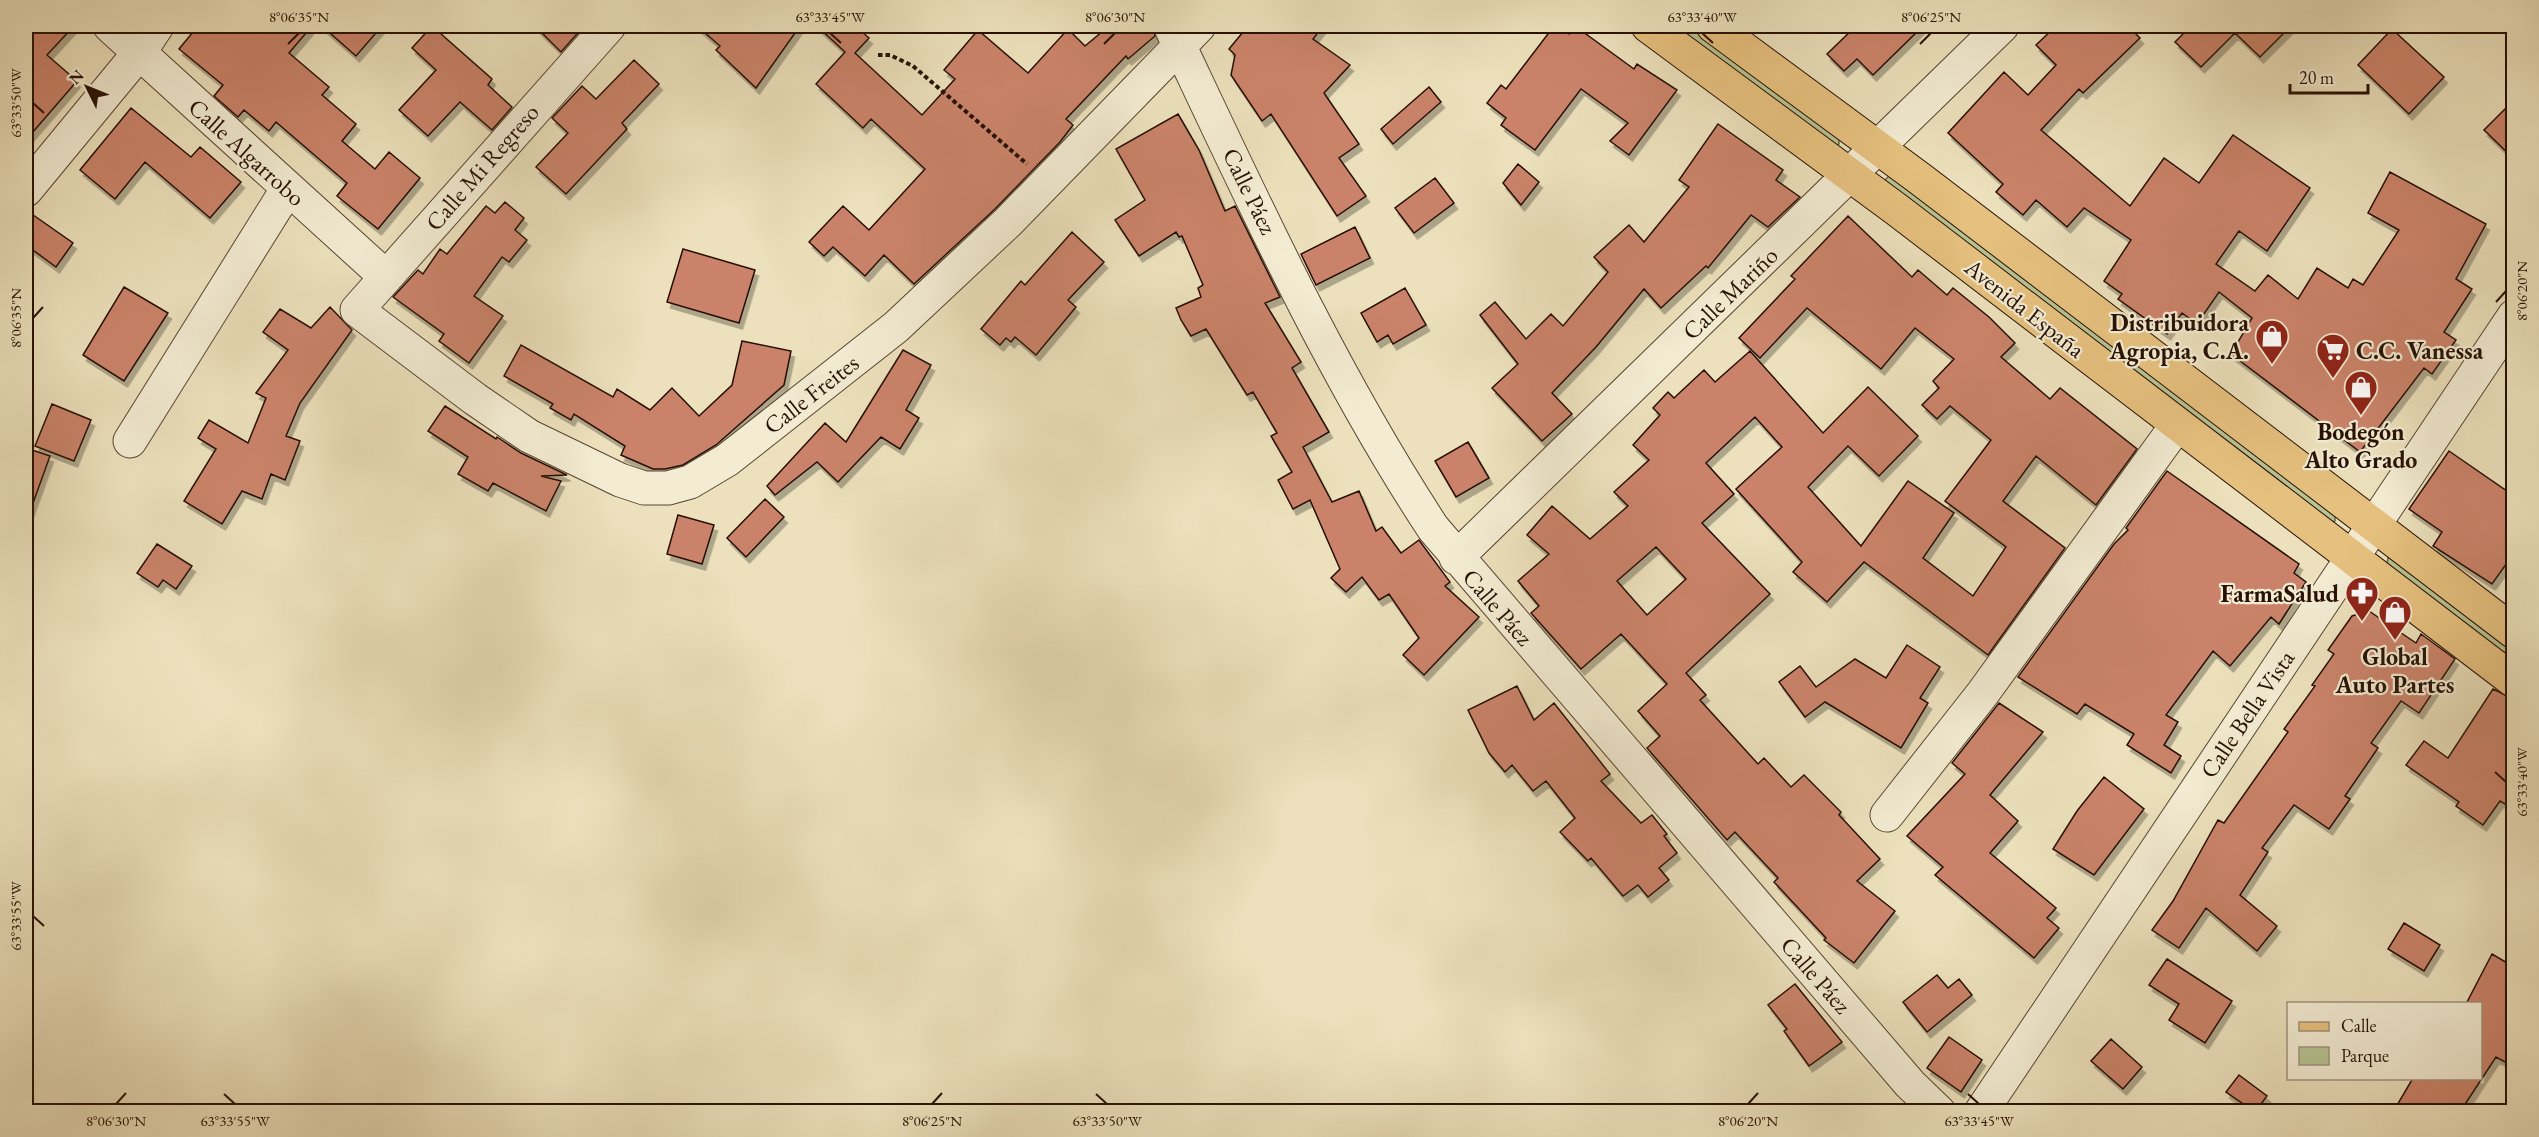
<svg xmlns="http://www.w3.org/2000/svg" width="2539" height="1137" viewBox="0 0 2539 1137" font-family="'EB Garamond',serif">
<style>
.green{fill:#b7c392;stroke:#6f6a4b;stroke-width:1.5}
.building{fill:#ca836b;stroke:#271104;stroke-width:1.5;fill-rule:evenodd;filter:url(#shadow)}
.lines{fill:none;stroke-linecap:round;stroke-linejoin:round}
.minor-casing{stroke:#584532;stroke-width:35}
.major-casing{stroke:#271104;stroke-width:35}
.path{stroke:#271104;stroke-width:4;stroke-dasharray:4.5 3;stroke-linecap:butt}
.minor{stroke:#f3ecd3;stroke-width:33}
.major{stroke:#e6c07e;stroke-width:33}
.ticks{fill:none;stroke:#271104;stroke-width:2}
.labels{text-anchor:middle;dominant-baseline:central;stroke-width:4.5;stroke-linejoin:round;paint-order:stroke}
.street-label{font-size:24px;fill:#271104;stroke:#f3ecd3}
.poi-label{font-size:24px;font-weight:bold;fill:#271104;stroke:#f3ecd3;text-anchor:end}
.neatline{fill:none;stroke:#271104;stroke-width:2}
.ticks-label{font-size:15px;text-anchor:middle;fill:#271104}
</style>
<defs>
<filter id="shadow"><feDropShadow dx="3.5" dy="6" stdDeviation="0" flood-color="#0004"/></filter>
</defs>
<rect width="100%" height="100%" fill="#ece1bc"/>
<filter id="stains"><feTurbulence type="fractalNoise" baseFrequency=".00333" numOctaves="4"/><feColorMatrix values="0 0 0 0 .2 0 0 0 0 .09 0 0 0 0 .02 0 0 0 .5 -.17"/></filter>
<radialGradient id="worn" r=".72"><stop offset=".6" stop-color="#630" stop-opacity="0"/><stop offset="1" stop-color="#630" stop-opacity=".3"/></radialGradient>
<path class="green" d="M 1671,26 L 1691,26 L 1839,135 L 1839,144 L 1835,146 Z
M 1889,176 L 2335,515 L 2335,521 L 2333,522 L 1887,183 L 1885,180 Z
M 2388,558 L 2392,558 L 2513,651 L 2513,661 L 2387,564 Z"/>
<path class="building" d="M 26,26 L 74,26 L 47,55 L 77,81 L 26,140 Z
M 198,26 L 312,26 L 289,53 L 329,87 L 322,95 L 356,124 L 342,141 L 375,169 L 389,152 L 420,178 L 378,229 L 337,196 L 347,183 L 276,122 L 269,131 L 244,110 L 238,117 L 214,96 L 223,85 L 179,49 Z
M 322,26 L 382,26 L 356,56 Z
M 432,26 L 492,79 L 488,85 L 512,107 L 492,130 L 460,102 L 428,136 L 399,110 L 436,70 L 412,48 Z
M 535,26 L 584,26 L 561,52 Z
M 697,26 L 800,26 L 756,88 L 716,50 L 720,46 Z
M 817,26 L 855,26 L 869,38 L 855,53 L 922,115 L 955,79 L 944,70 L 978,30 L 1028,73 L 1068,29 L 1085,46 L 1109,26 L 1154,26 L 1155,36 L 1128,59 L 1126,56 L 1066,119 L 1073,125 L 1060,142 L 995,209 L 914,284 L 884,255 L 865,276 L 833,247 L 824,256 L 809,242 L 843,206 L 869,230 L 925,169 L 871,119 L 863,128 L 816,84 L 845,52 Z
M 1248,26 L 1323,26 L 1313,39 L 1350,65 L 1324,93 L 1359,144 L 1339,158 L 1366,196 L 1337,216 L 1271,114 L 1262,121 L 1231,75 L 1235,55 L 1229,49 Z
M 1554,26 L 1559,26 L 1569,34 L 1575,26 L 1634,69 L 1637,64 L 1677,90 L 1629,155 L 1610,141 L 1628,123 L 1581,89 L 1535,150 L 1501,125 L 1506,118 L 1487,103 L 1501,85 L 1506,89 Z
M 1856,26 L 1923,26 L 1873,75 L 1857,59 L 1844,71 L 1827,54 Z
M 2056,26 L 2128,26 L 2140,38 L 2083,93 L 2079,89 L 2041,130 L 2130,206 L 2164,158 L 2199,183 L 2233,135 L 2310,188 L 2267,251 L 2239,231 L 2216,264 L 2255,291 L 2268,275 L 2298,299 L 2317,268 L 2348,288 L 2353,279 L 2363,285 L 2399,230 L 2368,213 L 2390,172 L 2486,224 L 2456,279 L 2472,289 L 2444,332 L 2456,340 L 2432,374 L 2424,368 L 2360,452 L 2231,354 L 2252,318 L 2219,292 L 2197,324 L 2182,313 L 2167,334 L 2118,299 L 2122,294 L 2104,281 L 2131,240 L 2084,208 L 2067,227 L 2036,200 L 2023,215 L 1996,192 L 2003,184 L 1948,133 L 2004,72 L 2028,95 L 2056,65 L 2036,45 Z
M 2191,26 L 2291,26 L 2260,57 L 2235,33 L 2201,67 L 2175,42 Z
M 2392,29 L 2444,77 L 2409,114 L 2358,65 Z
M 634,60 L 659,84 L 622,123 L 627,129 L 566,194 L 536,167 L 568,133 L 552,118 L 582,86 L 596,99 Z
M 1429,87 L 1441,102 L 1393,144 L 1381,129 Z
M 2514,100 L 2514,159 L 2484,130 Z
M 131,108 L 191,157 L 200,147 L 241,182 L 210,218 L 145,162 L 115,199 L 80,170 Z
M 1178,114 L 1199,150 L 1225,211 L 1235,206 L 1280,297 L 1265,303 L 1301,362 L 1292,368 L 1329,432 L 1303,447 L 1332,502 L 1359,491 L 1376,531 L 1382,527 L 1401,553 L 1419,540 L 1450,582 L 1445,586 L 1479,617 L 1424,675 L 1403,655 L 1419,638 L 1389,594 L 1379,600 L 1362,577 L 1346,592 L 1331,578 L 1340,569 L 1310,500 L 1293,509 L 1278,480 L 1292,472 L 1271,436 L 1277,433 L 1253,392 L 1247,395 L 1206,329 L 1191,336 L 1181,320 L 1176,308 L 1201,297 L 1198,288 L 1203,285 L 1182,236 L 1179,237 L 1176,232 L 1139,256 L 1115,220 L 1145,200 L 1116,149 Z
M 1718,124 L 1783,170 L 1776,180 L 1800,197 L 1768,227 L 1751,215 L 1708,268 L 1706,266 L 1661,308 L 1644,289 L 1596,347 L 1552,393 L 1572,414 L 1542,441 L 1492,388 L 1518,364 L 1480,315 L 1495,302 L 1526,339 L 1551,314 L 1563,326 L 1608,272 L 1594,257 L 1629,225 L 1644,242 L 1689,187 L 1679,180 Z
M 1518,164 L 1539,182 L 1521,205 L 1503,183 Z
M 1435,178 L 1454,203 L 1414,233 L 1395,208 Z
M 505,202 L 524,218 L 515,230 L 527,240 L 509,262 L 502,257 L 474,296 L 503,316 L 469,363 L 439,341 L 444,334 L 393,297 L 418,270 L 423,274 L 440,249 L 447,254 L 486,206 L 495,213 Z
M 26,210 L 73,243 L 56,267 L 26,245 Z
M 1848,216 L 1912,277 L 1918,270 L 1947,295 L 1953,288 L 1989,317 L 2015,343 L 2001,357 L 2050,399 L 2060,388 L 2137,449 L 2096,505 L 2036,456 L 2003,501 L 2065,548 L 1988,655 L 1864,562 L 1827,602 L 1793,572 L 1802,562 L 1736,489 L 1782,447 L 1755,417 L 1706,463 L 1734,494 L 1702,523 L 1770,594 L 1686,673 L 1706,695 L 1700,700 L 1758,764 L 1764,758 L 1791,787 L 1804,775 L 1841,812 L 1839,815 L 1880,859 L 1857,881 L 1895,911 L 1854,963 L 1824,940 L 1826,938 L 1774,882 L 1778,878 L 1735,832 L 1727,840 L 1647,748 L 1660,736 L 1638,711 L 1667,684 L 1621,634 L 1581,669 L 1531,613 L 1539,606 L 1518,581 L 1549,554 L 1527,535 L 1552,506 L 1590,539 L 1628,506 L 1614,492 L 1649,460 L 1633,445 L 1660,415 L 1653,408 L 1668,392 L 1674,398 L 1704,370 L 1715,382 L 1750,351 L 1823,433 L 1868,387 L 1918,436 L 1879,476 L 1848,446 L 1808,487 L 1861,546 L 1908,481 L 1954,513 L 1923,558 L 1973,596 L 2006,547 L 1945,501 L 1991,440 L 1950,406 L 1937,419 L 1922,405 L 1939,388 L 1933,381 L 1954,359 L 1915,328 L 1881,369 L 1807,308 L 1760,358 L 1739,338 L 1795,279 L 1791,276 ZM 1656,547 L 1686,579 L 1647,615 L 1617,581 Z
M 1355,227 L 1370,258 L 1316,285 L 1301,254 Z
M 1072,232 L 1104,262 L 1068,300 L 1076,307 L 1036,355 L 1015,337 L 1011,342 L 1006,338 L 1000,345 L 981,329 L 1021,281 L 1025,285 Z
M 683,249 L 755,270 L 739,323 L 667,302 Z
M 124,287 L 168,313 L 124,381 L 83,355 Z
M 1405,288 L 1426,325 L 1393,344 L 1388,335 L 1377,342 L 1361,313 Z
M 330,307 L 352,330 L 300,403 L 286,436 L 300,441 L 285,480 L 271,474 L 262,499 L 242,491 L 222,524 L 184,501 L 216,449 L 198,438 L 209,420 L 248,443 L 266,398 L 256,393 L 288,350 L 263,332 L 280,309 L 311,328 Z
M 742,341 L 791,351 L 784,385 L 716,445 L 683,465 L 665,469 L 653,469 L 621,455 L 625,446 L 574,414 L 571,420 L 550,408 L 553,404 L 504,376 L 521,345 L 613,397 L 617,389 L 650,410 L 672,388 L 699,416 L 732,385 Z
M 903,350 L 931,365 L 906,410 L 919,418 L 900,449 L 881,437 L 838,482 L 817,462 L 775,495 L 767,486 L 825,423 L 846,442 Z
M 52,404 L 91,420 L 74,461 L 35,446 Z
M 445,406 L 496,439 L 497,437 L 521,453 L 567,475 L 541,476 L 561,481 L 546,511 L 493,483 L 488,491 L 458,474 L 468,457 L 428,431 Z
M 1468,442 L 1489,478 L 1456,497 L 1435,461 Z
M 26,448 L 50,456 L 28,517 L 26,516 Z
M 2449,451 L 2514,496 L 2514,553 L 2492,584 L 2433,546 L 2442,532 L 2409,509 Z
M 2167,471 L 2299,564 L 2294,573 L 2306,582 L 2279,624 L 2271,617 L 2230,666 L 2213,651 L 2166,715 L 2178,722 L 2164,745 L 2181,756 L 2171,773 L 2127,745 L 2134,734 L 2085,704 L 2077,714 L 2018,677 L 2114,544 L 2128,530 L 2126,528 Z
M 765,499 L 784,517 L 746,557 L 727,538 Z
M 678,515 L 714,525 L 702,564 L 667,554 Z
M 157,544 L 192,566 L 176,589 L 163,580 L 158,587 L 137,573 Z
M 2369,611 L 2416,643 L 2421,634 L 2455,659 L 2419,713 L 2401,701 L 2371,743 L 2378,748 L 2345,796 L 2350,799 L 2329,829 L 2294,805 L 2262,848 L 2268,852 L 2240,895 L 2277,926 L 2257,951 L 2206,908 L 2179,948 L 2152,930 L 2173,901 L 2218,820 L 2224,823 L 2288,732 L 2284,729 L 2315,686 L 2312,685 L 2334,654 L 2328,650 L 2352,616 Z
M 1907,645 L 1940,667 L 1920,698 L 1928,703 L 1901,748 L 1825,702 L 1805,717 L 1779,682 L 1800,666 L 1816,687 L 1855,659 L 1886,678 Z
M 1517,686 L 1534,720 L 1554,703 L 1610,774 L 1601,781 L 1641,823 L 1652,815 L 1667,834 L 1664,836 L 1677,853 L 1659,868 L 1669,880 L 1648,897 L 1638,885 L 1623,896 L 1591,858 L 1588,861 L 1560,832 L 1575,818 L 1546,781 L 1533,791 L 1512,765 L 1505,772 L 1489,753 L 1468,710 Z
M 2493,689 L 2514,699 L 2514,793 L 2505,804 L 2500,801 L 2483,825 L 2456,806 L 2459,802 L 2406,765 L 2424,741 L 2448,758 Z
M 1999,703 L 2043,732 L 1990,795 L 2018,821 L 1990,853 L 2056,908 L 2047,918 L 2059,928 L 2034,958 L 1935,875 L 1943,867 L 1907,836 L 1965,774 L 1952,763 Z
M 2104,777 L 2144,809 L 2094,875 L 2053,849 L 2077,811 Z
M 2404,923 L 2440,945 L 2424,971 L 2388,949 Z
M 2492,954 L 2514,967 L 2514,1067 L 2496,1057 L 2460,1112 L 2393,1112 L 2413,1078 L 2481,1078 L 2481,1004 L 2466,1004 Z
M 2167,959 L 2232,1001 L 2205,1043 L 2169,1020 L 2179,1004 L 2149,985 Z
M 1937,975 L 1948,988 L 1959,979 L 1972,995 L 1927,1032 L 1903,1002 Z
M 1795,984 L 1842,1042 L 1809,1066 L 1784,1031 L 1787,1029 L 1768,1005 Z
M 1949,1037 L 1982,1060 L 1961,1092 L 1927,1068 Z
M 2111,1039 L 2142,1067 L 2123,1089 L 2091,1061 Z
M 2239,1075 L 2267,1096 L 2255,1112 L 2226,1092 Z"/>
<g class="lines">
<defs>
<path id="minor" d="M 110,26 L 386,277
M 609,26 L 357,310 L 475,399 L 529,436 L 620,480 L 644,488 L 668,488 L 690,482 L 727,460 L 896,327 L 1008,222 L 1199,26
M 1172,30 C 1252,199 1330,371 1433,528 L 1910,1084 L 1939,1112
M 26,190 L 139,53 L 157,26
M 130,441 L 288,188
M 1456,558 L 2002,26
M 1887,815 L 1983,693 L 2177,425
M 1981,1112 L 2514,316"/>
<path id="major" d="M 1648,26 L 1896,209 L 2514,681
M 1713,26 L 1919,178 L 2514,632"/>
</defs>
<use href="#minor" class="minor-casing"/>
<use href="#major" class="major-casing"/>
<path class="path" d="M 878,55 L 890,55 L 913,66 L 1027,164
M 26,714 L 26,713"/>
<use href="#minor" class="minor"/>
<use href="#major" class="major"/>
</g>
<path class="ticks" d="M 830,33 L 841,43M 1702,33 L 1713,43M 288,44 L 299,33M 1104,44 L 1115,33M 1920,44 L 1931,33M 33,103 L 44,113M 2496,302 L 2506,291M 33,318 L 43,307M 2495,772 L 2506,782M 33,916 L 44,926M 224,1094 L 235,1104M 1096,1094 L 1107,1104M 1968,1094 L 1979,1104M 116,1104 L 126,1093M 932,1104 L 942,1093M 1748,1104 L 1758,1093"/>
<defs>
<symbol id="shop-pin" viewBox="-11 -11 22 30"><path d="M0 17L-7.5 6A9.5 9.5 0 1 1 7.5 6Z" fill="#8f2418" stroke="#f3ecd3"/><path d="M-5-2.5h2.3a2.7 3.5 0 0 1 5.4 0H5L5.5 6h-11ZM-1.5-2.5h3a1.5 2.3 0 0 0-3 0Z" fill="#fff"/></symbol>
<symbol id="supermarket-pin" viewBox="-11 -11 22 30"><path d="M0 17L-7.5 6A9.5 9.5 0 1 1 7.5 6Z" fill="#8f2418" stroke="#f3ecd3"/><path d="M-6-5.5h2.5l.6 2H6L4.5 2H-2.5L-4.4-4H-6ZM-1.5 3.2a1.3 1.3 0 1 0 .1 0ZM3 3.2a1.3 1.3 0 1 0 .1 0Z" fill="#fff"/></symbol>
<symbol id="pharmacy-pin" viewBox="-11 -11 22 30"><path d="M0 17L-7.5 6A9.5 9.5 0 1 1 7.5 6Z" fill="#8f2418" stroke="#f3ecd3"/><path d="M-2-6h4v4h4v4h-4v4h-4v-4h-4v-4h4Z" fill="#fff"/></symbol>
</defs>
<g fill-rule="evenodd">
<use href="#shop-pin" x="2253" y="317" width="38" height="52"/>
<use href="#supermarket-pin" x="2314" y="331" width="38" height="52"/>
<use href="#shop-pin" x="2342" y="368" width="38" height="52"/>
<use href="#pharmacy-pin" x="2343" y="574" width="38" height="52"/>
<use href="#shop-pin" x="2376" y="593" width="38" height="52"/>
</g>
<g class="labels">
<g class="street-label">
<text transform="translate(247 152) rotate(42)">Calle Algarrobo</text>
<text transform="translate(482 167) rotate(-49)">Calle Mi Regreso</text>
<text transform="translate(1250 191) rotate(64)">Calle Páez</text>
<text transform="translate(1730 293) rotate(-44)">Calle Mariño</text>
<text transform="translate(2025 308) rotate(38)">Avenida España</text>
<text transform="translate(811 394) rotate(-38)">Calle Freites</text>
<text transform="translate(1498 607) rotate(49)">Calle Páez</text>
<text transform="translate(2247 714) rotate(-56)">Calle Bella Vista</text>
<text transform="translate(1816 975) rotate(49)">Calle Páez</text>
</g>
<g class="poi-label">
<text x="2249" y="322">Distribuidora<tspan x="2249" dy="28">Agropia, C.A.</tspan></text>
<text x="2356" y="350" text-anchor="start">C.C. Vanessa</text>
<text x="2361" y="431" text-anchor="middle">Bodegón<tspan x="2361" dy="28">Alto Grado</tspan></text>
<text x="2339" y="593">FarmaSalud</text>
<text x="2395" y="656" text-anchor="middle">Global<tspan x="2395" dy="28">Auto Partes</tspan></text>
</g>
</g>
<rect width="2539" height="1137" fill="none" stroke="#ece1bc" stroke-width="66"/>
<rect x="2287" y="1002" width="195" height="78" fill="#f3ecd3" stroke="#a19480" stroke-width="1.5"/>
<rect x="2299" y="1022" width="30" height="9" fill="#e6c07e" stroke="#a19480" stroke-width="1.5"/>
<text x="2341" y="1032" font-size="18" fill="#271104">Calle</text>
<rect x="2299" y="1047" width="30" height="18" fill="#b7c392" stroke="#a19480" stroke-width="1.5"/>
<text x="2341" y="1062" font-size="18" fill="#271104">Parque</text>
<g transform="translate(87 87) rotate(313)" stroke="#f3ecd3" stroke-width="4.5" paint-order="stroke">
<path d="M0-4.5L10 22L0 15L-10 22Z" fill="#271104"/>
<text y="-9" font-size="16" font-weight="bold" text-anchor="middle" fill="#271104">N</text>
</g>
<path d="M2290 84v9h78v-9" fill="none" stroke="#271104" stroke-width="3"/>
<text x="2299" y="84" font-size="18" fill="#271104" stroke="#f3ecd3" stroke-width="4.5" paint-order="stroke">20 m</text>
<rect x="33" y="33" width="2473" height="1071" class="neatline"/>
<g class="ticks-label">
<text x="299" y="22">8°06'35"N</text>
<text x="830" y="22">63°33'45"W</text>
<text x="1115" y="22">8°06'30"N</text>
<text x="1702" y="22">63°33'40"W</text>
<text x="1931" y="22">8°06'25"N</text>
<text transform="translate(16 103) rotate(-90)" y="5">63°33'50"W</text>
<text transform="translate(2522 291) rotate(-90)" y="5">8°06'20"N</text>
<text transform="translate(16 318) rotate(-90)" y="5">8°06'35"N</text>
<text transform="translate(2522 782) rotate(-90)" y="5">63°33'40"W</text>
<text transform="translate(16 916) rotate(-90)" y="5">63°33'55"W</text>
<text x="116" y="1126">8°06'30"N</text>
<text x="235" y="1126">63°33'55"W</text>
<text x="932" y="1126">8°06'25"N</text>
<text x="1107" y="1126">63°33'50"W</text>
<text x="1748" y="1126">8°06'20"N</text>
<text x="1979" y="1126">63°33'45"W</text>
</g>
<rect width="100%" height="100%" filter="url(#stains)"/>
<rect width="100%" height="100%" fill="url(#worn)"/>
</svg>
